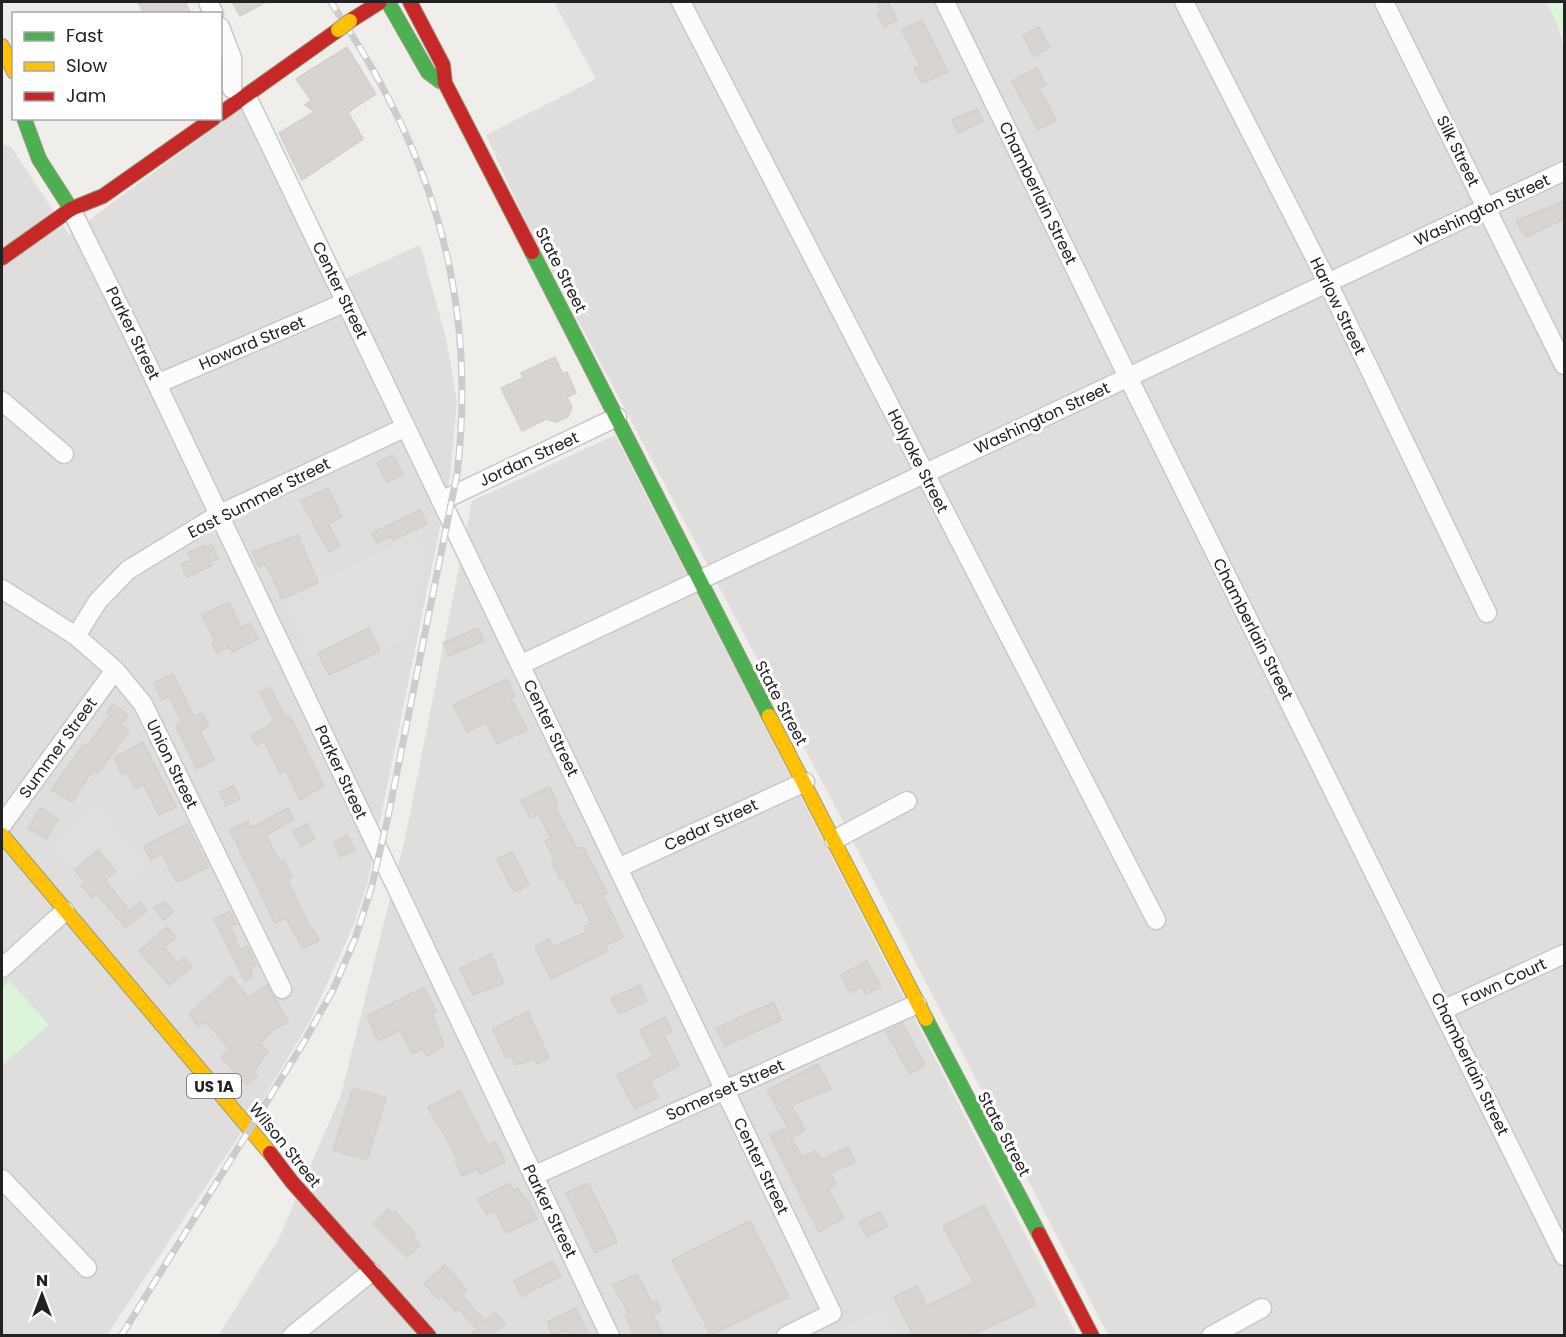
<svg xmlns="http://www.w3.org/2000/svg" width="1566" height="1337" viewBox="0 0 1566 1337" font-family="Poppins,sans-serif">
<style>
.residential{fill:#dfdedc}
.park{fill:#daf5da}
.parking{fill:#e0dfde}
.building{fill:#d7d4d2;stroke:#d3d0cc;stroke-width:1.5}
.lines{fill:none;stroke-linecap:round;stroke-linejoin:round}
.street-casing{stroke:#c9c8c7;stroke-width:21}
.fast-casing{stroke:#999a82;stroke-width:16}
.slow-casing{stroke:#999a82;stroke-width:16}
.jam-casing{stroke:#999a82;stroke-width:16}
.street{stroke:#fdfcfc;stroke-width:18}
.fast{stroke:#4caf50;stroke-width:14}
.slow{stroke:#ffc107;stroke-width:14}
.jam{stroke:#c62828;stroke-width:14}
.rail-casing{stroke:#ccc;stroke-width:7}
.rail{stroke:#fff;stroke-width:4.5;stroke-dasharray:14;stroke-linecap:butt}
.slow-bridge-casing{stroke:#a79c86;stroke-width:16;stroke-linecap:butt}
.slow-bridge{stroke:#ffc107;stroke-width:14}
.labels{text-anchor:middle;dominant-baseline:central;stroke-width:6;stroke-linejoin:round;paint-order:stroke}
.shield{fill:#fff;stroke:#646464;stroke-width:1.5}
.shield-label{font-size:15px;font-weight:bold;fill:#222}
.street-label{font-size:16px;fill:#222;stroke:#fff}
</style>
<rect width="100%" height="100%" fill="#f0eeeb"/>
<path class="residential" d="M 558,2 L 1550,2 L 1564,46 L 1564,1335 L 1108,1335 L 826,789 L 527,224 L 486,135 L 596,79 L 555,4 Z
M 241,108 L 327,287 L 420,245 L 445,334 L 457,401 L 450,478 L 367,885 L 352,929 L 310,1021 L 257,1109 L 107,1335 L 2,1336 L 2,144 L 11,147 L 69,235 Z
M 615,435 L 1077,1335 L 218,1336 L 279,1238 L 341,1095 L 406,834 L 472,501 Z"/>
<path class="park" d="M 1546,2 L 1564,2 L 1564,36 Z
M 10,981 L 49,1025 L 2,1065 L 2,988 Z"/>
<path class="parking" d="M 416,535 L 426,556 L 410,637 L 380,651 L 369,629 L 310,657 L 282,599 Z
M 96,806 L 147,865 L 127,882 L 98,849 L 72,871 L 50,845 Z
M 884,1307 L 897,1335 L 830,1335 Z"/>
<path class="building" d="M 138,2 L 185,2 L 191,14 L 144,14 Z
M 232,2 L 266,2 L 240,16 Z
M 877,2 L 888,2 L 897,20 L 884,27 L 877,13 L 881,11 Z
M 922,20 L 948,72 L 922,83 L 914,68 L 920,66 L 902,30 Z
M 1039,27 L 1050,48 L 1034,56 L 1023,35 Z
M 347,47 L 376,94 L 348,112 L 363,139 L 302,180 L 279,133 L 314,112 L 305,105 L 311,100 L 296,79 Z
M 1037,68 L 1046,85 L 1039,88 L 1056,120 L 1038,130 L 1012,81 Z
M 977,109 L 983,121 L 958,133 L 952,120 Z
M 1564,201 L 1564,219 L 1526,237 L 1516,221 Z
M 555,357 L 563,374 L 567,372 L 576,393 L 567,397 L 572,407 L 568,417 L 556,422 L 546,419 L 522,431 L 501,388 L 523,378 L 521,373 Z
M 393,455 L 403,475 L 387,482 L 377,463 Z
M 328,488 L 342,517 L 328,524 L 340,546 L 329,552 L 301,501 Z
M 420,510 L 427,524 L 393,540 L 391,536 L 377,543 L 372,533 Z
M 298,535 L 318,583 L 282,599 L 266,564 L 259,567 L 252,552 Z
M 204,545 L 205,548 L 212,545 L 218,559 L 210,562 L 212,566 L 187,577 L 181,564 L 192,560 L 188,553 Z
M 229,602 L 241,628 L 250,623 L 258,639 L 232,652 L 229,647 L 217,653 L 212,643 L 215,641 L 202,615 Z
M 369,628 L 380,651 L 329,675 L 318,653 Z
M 478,628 L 484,641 L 449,656 L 443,643 Z
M 173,674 L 194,717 L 202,713 L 209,726 L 200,731 L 214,760 L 197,769 L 176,726 L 182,723 L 169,696 L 162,700 L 154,683 Z
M 507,679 L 515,696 L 511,698 L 527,730 L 497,744 L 486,722 L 467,732 L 453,705 Z
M 270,687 L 285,718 L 290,716 L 324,786 L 300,800 L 286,770 L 280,773 L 264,741 L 257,745 L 251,735 L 272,724 L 271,722 L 274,720 L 260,692 Z
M 113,704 L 128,715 L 121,724 L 129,730 L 98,773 L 93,770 L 72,802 L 51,790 L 84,744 L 87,746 L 110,716 L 106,713 Z
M 143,742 L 176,807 L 159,815 L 144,785 L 135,789 L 126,771 L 122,774 L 114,758 Z
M 233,786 L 240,799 L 226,806 L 220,792 Z
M 550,787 L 558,805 L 555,807 L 577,849 L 583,847 L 607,893 L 603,895 L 623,937 L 605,946 L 608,951 L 551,979 L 535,946 L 549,939 L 553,947 L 586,932 L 584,927 L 591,923 L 581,902 L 576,904 L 563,877 L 560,879 L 552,862 L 555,860 L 545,841 L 551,838 L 538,814 L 530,818 L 521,800 Z
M 41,808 L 58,819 L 46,839 L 28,828 Z
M 288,808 L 294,820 L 266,835 L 280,862 L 283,860 L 292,876 L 287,879 L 310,927 L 320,940 L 303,948 L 286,918 L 275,923 L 230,830 L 248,821 L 251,828 Z
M 187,824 L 208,867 L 179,882 L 175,880 L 162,854 L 151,860 L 144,846 Z
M 307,824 L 315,839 L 301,846 L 293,831 Z
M 347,835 L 355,850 L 341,857 L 334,842 Z
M 98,850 L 116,871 L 106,880 L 108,884 L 130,911 L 140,902 L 147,911 L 125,927 L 97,894 L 92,898 L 81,885 L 85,882 L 74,870 Z
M 512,852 L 529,885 L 514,892 L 497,859 Z
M 164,901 L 173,912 L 164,920 L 154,908 Z
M 230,911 L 236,924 L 230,926 L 240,949 L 247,946 L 256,964 L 250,970 L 253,977 L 245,981 L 214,919 Z
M 167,927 L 176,937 L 164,947 L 178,964 L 184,958 L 192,967 L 169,985 L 139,951 Z
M 491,954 L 504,983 L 473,995 L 460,968 Z
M 867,961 L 881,987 L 866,994 L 861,986 L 850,992 L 841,975 Z
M 231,976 L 248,998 L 268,985 L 288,1022 L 270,1031 L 271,1033 L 260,1043 L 268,1052 L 253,1072 L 257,1076 L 246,1085 L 221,1057 L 230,1049 L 206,1022 L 198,1026 L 189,1014 Z
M 640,985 L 647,1001 L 619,1014 L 611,998 Z
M 424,987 L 436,1011 L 432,1014 L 444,1046 L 427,1056 L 423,1049 L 412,1054 L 400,1030 L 378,1041 L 367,1016 Z
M 774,1002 L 781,1020 L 725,1046 L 716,1028 Z
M 528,1011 L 549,1058 L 537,1064 L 534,1059 L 515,1065 L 512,1056 L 506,1058 L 493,1029 Z
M 665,1017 L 672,1032 L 664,1036 L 679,1066 L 650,1081 L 658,1097 L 635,1109 L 617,1075 L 653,1057 L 640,1030 Z
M 902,1023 L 925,1065 L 910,1074 L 886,1032 Z
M 818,1064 L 831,1089 L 791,1105 L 805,1130 L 791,1138 L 802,1157 L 815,1151 L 821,1160 L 848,1147 L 855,1162 L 831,1173 L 836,1185 L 828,1189 L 844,1218 L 819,1232 L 770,1135 L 788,1127 L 767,1090 Z
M 353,1088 L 386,1098 L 367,1160 L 333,1150 Z
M 460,1091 L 488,1145 L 495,1142 L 505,1162 L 480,1174 L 478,1169 L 462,1176 L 455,1160 L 458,1159 L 428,1107 Z
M 510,1183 L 514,1190 L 518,1188 L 525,1200 L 527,1199 L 537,1219 L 506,1233 L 495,1210 L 486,1214 L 478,1199 Z
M 588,1183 L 617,1242 L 595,1253 L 566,1193 Z
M 984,1205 L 1036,1305 L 972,1335 L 913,1335 L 894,1297 L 917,1286 L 927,1306 L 974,1283 L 943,1226 Z
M 388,1209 L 392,1213 L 395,1211 L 415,1234 L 412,1236 L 420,1245 L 407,1257 L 374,1224 Z
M 880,1212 L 888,1226 L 867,1237 L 859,1222 Z
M 750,1221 L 789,1297 L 711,1335 L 672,1260 Z
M 552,1261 L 561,1276 L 522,1296 L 514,1281 Z
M 445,1265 L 467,1290 L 461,1295 L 485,1321 L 495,1313 L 505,1324 L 492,1335 L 469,1335 L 477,1329 L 458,1308 L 455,1311 L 442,1296 L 438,1299 L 424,1284 Z
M 637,1274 L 652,1303 L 657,1301 L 661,1311 L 653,1315 L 663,1335 L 634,1335 L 625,1315 L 629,1314 L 613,1285 Z
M 576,1308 L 589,1335 L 570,1335 L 567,1330 L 553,1335 L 547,1322 Z"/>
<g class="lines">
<defs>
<path id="street" d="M 208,2 L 214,14
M 681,2 L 1156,920
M 945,2 L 1128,377 L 1564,1256
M 1184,2 L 1328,283 L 1487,613
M 1384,2 L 1564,365
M 220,27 L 232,58 L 232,89
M 247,97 L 832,1313 L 786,1336
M 71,209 L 133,334 L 610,1336
M 157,384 L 346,302
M 2,401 L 64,454
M 441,501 L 617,417
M 2,589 L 76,636 L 115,670 L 143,704 L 282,989
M 76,636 L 98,601 L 128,570 L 218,515 L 406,427
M 520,665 L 1564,171
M 2,825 L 115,670
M 834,840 L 907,801
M 618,868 L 805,782
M 2,968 L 65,911
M 1443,1010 L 1564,954
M 533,1176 L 917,1004
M 2,1179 L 87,1268
M 292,1336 L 371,1272
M 1211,1336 L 1262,1308"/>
<path id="fast" d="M 388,2 L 428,72 L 440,81
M 24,118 L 39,159 L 71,209
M 532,252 L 769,716
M 926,1019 L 1039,1234"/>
<path id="slow" d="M 2,46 L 14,72
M 769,716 L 926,1019
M 2,835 L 270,1153"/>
<path id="jam" d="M 410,2 L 443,65 L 445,83 L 532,252
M 350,21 L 380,2
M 220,114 L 338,30
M 2,258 L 71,209 L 103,196 L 214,118
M 270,1153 L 292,1182 L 429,1336
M 1039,1234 L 1092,1336"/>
</defs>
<use href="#street" class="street-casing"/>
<use href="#fast" class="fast-casing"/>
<use href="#slow" class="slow-casing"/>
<use href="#jam" class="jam-casing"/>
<use href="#street" class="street"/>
<use href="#fast" class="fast"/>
<use href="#slow" class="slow"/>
<use href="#jam" class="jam"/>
<defs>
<path id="rail" d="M 121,1336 L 304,1042 L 333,990 L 355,939 L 371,889 L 388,817 L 457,474 C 474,331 448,205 378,79 C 364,53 347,27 331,2"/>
</defs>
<use href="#rail" class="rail-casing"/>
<use href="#rail" class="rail"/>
<defs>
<path id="slow-bridge" d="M 338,30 L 350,21"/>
</defs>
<use href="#slow-bridge" class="slow-bridge-casing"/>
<use href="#slow-bridge" class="slow-bridge"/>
</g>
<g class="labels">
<rect class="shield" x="187" y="1074" width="54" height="24" rx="4.5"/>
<g class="shield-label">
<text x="214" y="1086">US 1A</text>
</g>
<g class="street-label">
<text transform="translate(1458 151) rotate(64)">Silk Street</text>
<text transform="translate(1038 193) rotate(64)">Chamberlain Street</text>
<text transform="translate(1482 210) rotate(-25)">Washington Street</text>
<text transform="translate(561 270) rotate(63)">State Street</text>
<text transform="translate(340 290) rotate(64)">Center Street</text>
<text transform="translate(1338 306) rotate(64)">Harlow Street</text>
<text transform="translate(133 333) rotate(64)">Parker Street</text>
<text transform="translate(252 343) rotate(-23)">Howard Street</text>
<text transform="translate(1042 418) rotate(-25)">Washington Street</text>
<text transform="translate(529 459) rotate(-25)">Jordan Street</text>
<text transform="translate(918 461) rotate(63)">Holyoke Street</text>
<text transform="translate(259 498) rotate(-27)">East Summer Street</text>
<text transform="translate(1253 629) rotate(63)">Chamberlain Street</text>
<text transform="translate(781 703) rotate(62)">State Street</text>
<text transform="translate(551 728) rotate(64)">Center Street</text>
<text transform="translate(58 748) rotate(-54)">Summer Street</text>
<text transform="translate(172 764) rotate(64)">Union Street</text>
<text transform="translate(341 772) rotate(65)">Parker Street</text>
<text transform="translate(711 825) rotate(-25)">Cedar Street</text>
<text transform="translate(1504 982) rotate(-25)">Fawn Court</text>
<text transform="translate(1470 1064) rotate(64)">Chamberlain Street</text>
<text transform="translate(725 1090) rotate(-24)">Somerset Street</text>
<text transform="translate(1004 1134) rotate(62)">State Street</text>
<text transform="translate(285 1145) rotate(51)">Wilson Street</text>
<text transform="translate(761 1166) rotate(64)">Center Street</text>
<text transform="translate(550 1211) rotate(64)">Parker Street</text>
</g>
</g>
<rect width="1566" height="1337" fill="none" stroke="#222222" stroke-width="6"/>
<rect x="12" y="12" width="210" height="108" fill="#ffffff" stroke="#a7a7a7" stroke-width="1.5"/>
<rect x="24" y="32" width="30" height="9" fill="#4caf50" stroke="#a7a7a7" stroke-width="1.5"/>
<text x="66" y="42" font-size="18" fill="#222222">Fast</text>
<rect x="24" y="62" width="30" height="9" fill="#ffc107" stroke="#a7a7a7" stroke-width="1.5"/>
<text x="66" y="72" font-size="18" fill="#222222">Slow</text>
<rect x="24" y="92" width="30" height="9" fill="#c62828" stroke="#a7a7a7" stroke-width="1.5"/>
<text x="66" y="102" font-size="18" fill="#222222">Jam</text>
<g transform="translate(42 1295)" stroke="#ffffff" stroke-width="4.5" paint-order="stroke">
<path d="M0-4.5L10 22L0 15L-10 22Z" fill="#222222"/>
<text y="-9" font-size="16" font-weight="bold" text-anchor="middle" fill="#222222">N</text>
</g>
</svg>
